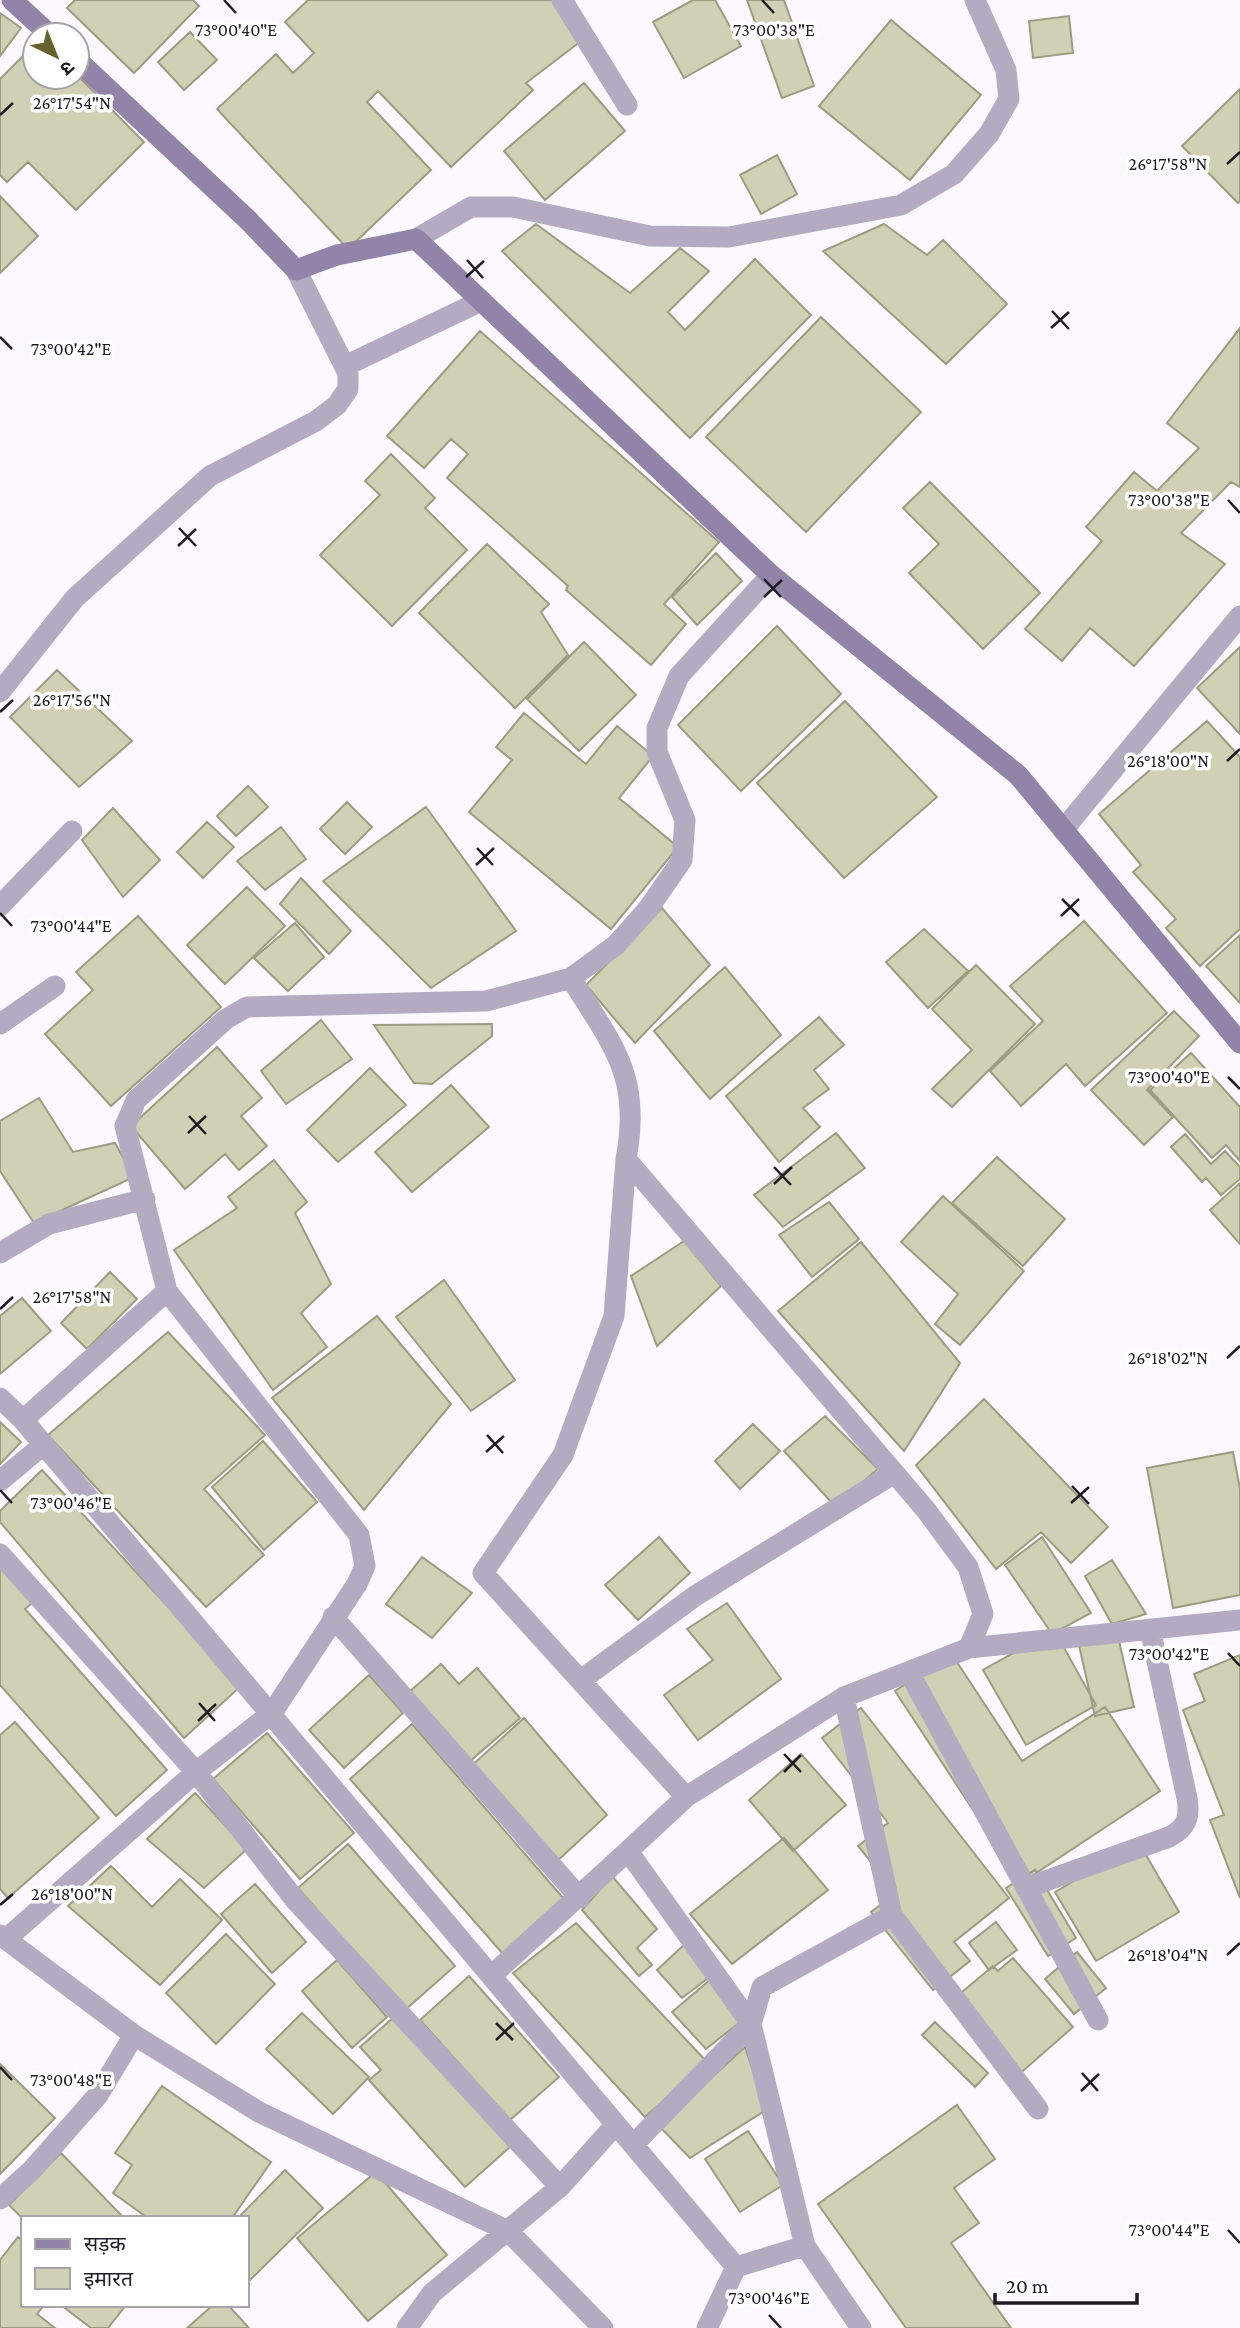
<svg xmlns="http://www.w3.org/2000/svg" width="1240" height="2328" viewBox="0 0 1240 2328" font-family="'Crimson Pro','Noto Sans Devanagari',serif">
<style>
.building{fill:#d0d0b4;stroke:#9c9c81;stroke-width:2}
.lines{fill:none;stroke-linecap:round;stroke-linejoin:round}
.minor{stroke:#b4abc3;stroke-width:21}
.secondary{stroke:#9284a8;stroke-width:21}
.ticks{fill:none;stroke:#1f1b25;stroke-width:2.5}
.ticks-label{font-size:18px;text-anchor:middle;fill:#1f1b25;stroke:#fff;stroke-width:7;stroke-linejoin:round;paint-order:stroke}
</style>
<rect width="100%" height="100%" fill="#fbf9ff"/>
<path class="building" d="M 75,0 L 193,0 L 199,6 L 134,73 L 67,8 Z
M 308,0 L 553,0 L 581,41 L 526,83 L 533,90 L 451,167 L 378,91 L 367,102 L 431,170 L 348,249 L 217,109 L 276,54 L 293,73 L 314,53 L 285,22 Z
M 693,0 L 715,0 L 741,46 L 684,78 L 653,22 Z
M 747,0 L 784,0 L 814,86 L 782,98 Z
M 0,13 L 21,28 L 0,56 Z
M 1069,16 L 1073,53 L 1033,58 L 1029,21 Z
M 891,20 L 981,95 L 910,180 L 819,106 Z
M 190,32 L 217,60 L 184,90 L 158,62 Z
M 35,44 L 35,77 L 77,75 L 144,142 L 76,210 L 28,162 L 7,182 L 0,175 L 0,79 Z
M 584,83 L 625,131 L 545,200 L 504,151 Z
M 1240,89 L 1240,201 L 1238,203 L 1182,146 Z
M 777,155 L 797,194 L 761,214 L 740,175 Z
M 0,196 L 38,236 L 0,273 Z
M 536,224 L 630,293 L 680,248 L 709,271 L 668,312 L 685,330 L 755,259 L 811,315 L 690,438 L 502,251 Z
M 884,224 L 927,255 L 943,240 L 1007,304 L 946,364 L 823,251 Z
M 821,317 L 921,412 L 806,532 L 706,437 Z
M 1240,328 L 1240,487 L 1231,482 L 1181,533 L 1225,564 L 1134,666 L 1090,628 L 1062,661 L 1025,629 L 1102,541 L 1086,527 L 1134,472 L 1157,491 L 1199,448 L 1167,423 Z
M 480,331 L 719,542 L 664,604 L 686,624 L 651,665 L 566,590 L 568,586 L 447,478 L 468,454 L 451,439 L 424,468 L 387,436 Z
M 391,454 L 435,498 L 425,508 L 467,550 L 392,626 L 320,555 L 380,495 L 365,481 Z
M 930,482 L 1040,593 L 983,649 L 909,573 L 939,544 L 903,508 Z
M 487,544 L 549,604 L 541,612 L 568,655 L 515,708 L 419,613 Z
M 716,553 L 742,581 L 697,625 L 672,597 Z
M 777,626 L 841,694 L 741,791 L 678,725 Z
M 584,642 L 636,695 L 579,751 L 527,699 Z
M 1240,647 L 1240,734 L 1197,688 Z
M 57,670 L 132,741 L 79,787 L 10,717 Z
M 845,701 L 937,797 L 844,878 L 757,783 Z
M 524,713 L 586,764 L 617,726 L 653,756 L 619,798 L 678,847 L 611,929 L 469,812 L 512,760 L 496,747 Z
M 1207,721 L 1240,757 L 1240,929 L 1200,966 L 1166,928 L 1176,919 L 1133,872 L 1141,865 L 1099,814 Z
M 248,786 L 268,807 L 236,836 L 217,816 Z
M 347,802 L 372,827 L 345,854 L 320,829 Z
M 426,807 L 516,931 L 431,988 L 323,881 Z
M 113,808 L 160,860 L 123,897 L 82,840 Z
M 207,822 L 234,847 L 203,878 L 177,852 Z
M 281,827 L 306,859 L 265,890 L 237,861 Z
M 301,878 L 351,931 L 329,954 L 280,904 Z
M 247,887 L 285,926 L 225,984 L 187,945 Z
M 662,908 L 710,965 L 635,1043 L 586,985 Z
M 138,916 L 221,1007 L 111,1106 L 45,1034 L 93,990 L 76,972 Z
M 1084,921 L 1167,1013 L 1085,1086 L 1066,1064 L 1021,1106 L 990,1071 L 1043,1021 L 1010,986 Z
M 295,923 L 324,957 L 288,991 L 254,958 Z
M 924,929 L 968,971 L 928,1008 L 886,962 Z
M 1240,935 L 1240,1003 L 1206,966 Z
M 976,965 L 1035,1024 L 952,1107 L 932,1089 L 972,1050 L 932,1009 Z
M 725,967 L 781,1035 L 710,1099 L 654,1031 Z
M 1174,1011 L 1199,1036 L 1147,1090 L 1173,1117 L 1144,1145 L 1091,1090 Z
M 819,1017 L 844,1045 L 814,1070 L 829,1089 L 803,1108 L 820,1127 L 779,1162 L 726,1096 Z
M 321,1020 L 352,1059 L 286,1104 L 261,1071 Z
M 492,1024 L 492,1036 L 432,1084 L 414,1083 L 374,1025 Z
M 217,1047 L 262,1098 L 241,1116 L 267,1146 L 239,1170 L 225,1154 L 185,1189 L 131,1126 Z
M 1191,1053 L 1240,1107 L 1240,1161 L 1226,1145 L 1212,1158 L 1150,1090 Z
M 370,1068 L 406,1105 L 338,1162 L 307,1130 Z
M 451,1085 L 489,1127 L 412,1192 L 375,1152 Z
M 39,1098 L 73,1152 L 115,1143 L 134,1177 L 34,1223 L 0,1171 L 0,1121 Z
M 836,1133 L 865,1168 L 783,1227 L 754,1195 Z
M 1185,1134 L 1211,1164 L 1225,1151 L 1240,1167 L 1240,1179 L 1221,1195 L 1206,1178 L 1202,1182 L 1171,1147 Z
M 997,1157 L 1065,1219 L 1023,1266 L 952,1203 Z
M 274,1160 L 307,1202 L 295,1213 L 331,1284 L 301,1313 L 327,1347 L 273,1390 L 174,1250 L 237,1208 L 228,1197 Z
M 1240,1183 L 1240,1244 L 1210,1210 Z
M 943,1196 L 1024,1271 L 960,1345 L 935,1324 L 958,1294 L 901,1242 Z
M 829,1202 L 859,1239 L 812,1277 L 779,1235 Z
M 684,1241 L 721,1286 L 657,1346 L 631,1276 Z
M 861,1242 L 960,1363 L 904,1451 L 778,1311 Z
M 110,1272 L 137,1299 L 87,1349 L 61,1323 Z
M 444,1280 L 515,1380 L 471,1411 L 396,1317 Z
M 22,1298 L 51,1331 L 0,1374 L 0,1316 Z
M 377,1316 L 451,1404 L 364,1510 L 272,1398 Z
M 168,1332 L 265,1435 L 204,1489 L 264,1555 L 206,1607 L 48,1435 Z
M 984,1399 L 1108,1527 L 1071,1563 L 1041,1532 L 996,1569 L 916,1465 Z
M 825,1416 L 878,1469 L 835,1506 L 784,1451 Z
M 0,1422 L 21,1442 L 0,1464 Z
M 753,1424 L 780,1451 L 740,1489 L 715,1461 Z
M 263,1441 L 317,1502 L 264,1550 L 212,1487 Z
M 1233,1452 L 1240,1489 L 1240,1595 L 1173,1608 L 1147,1468 Z
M 42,1470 L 241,1686 L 184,1738 L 0,1522 L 0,1511 Z
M 659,1537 L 690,1573 L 638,1620 L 605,1585 Z
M 1042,1537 L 1091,1613 L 1052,1634 L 1005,1565 Z
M 422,1557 L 472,1593 L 432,1638 L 386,1604 Z
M 1112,1560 L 1146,1614 L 1112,1624 L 1085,1576 Z
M 0,1567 L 32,1603 L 25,1609 L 167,1770 L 116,1816 L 0,1685 Z
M 727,1603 L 781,1679 L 698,1740 L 664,1695 L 713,1660 L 687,1629 Z
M 1054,1630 L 1096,1705 L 1026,1745 L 983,1670 Z
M 1117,1632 L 1134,1707 L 1095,1716 L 1078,1641 Z
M 951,1653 L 1022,1761 L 1105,1707 L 1160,1791 L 1021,1883 L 895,1691 Z
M 1240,1655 L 1240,1898 L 1210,1820 L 1224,1815 L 1183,1710 L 1205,1701 L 1194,1674 Z
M 441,1664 L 459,1684 L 477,1668 L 520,1718 L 469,1762 L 409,1692 Z
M 369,1675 L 403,1713 L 344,1768 L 309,1730 Z
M 861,1708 L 1009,1898 L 954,1942 L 970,1961 L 933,1990 L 871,1912 L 896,1893 L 858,1846 L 888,1823 L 822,1738 Z
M 524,1718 L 607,1815 L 556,1862 L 469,1768 Z
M 15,1722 L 99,1818 L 8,1898 L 0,1889 L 0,1735 Z
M 412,1724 L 564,1899 L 503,1954 L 350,1779 Z
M 267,1733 L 354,1833 L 300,1879 L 213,1779 Z
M 801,1754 L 846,1805 L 793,1851 L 749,1800 Z
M 195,1793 L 247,1849 L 204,1888 L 147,1839 Z
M 784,1838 L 828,1890 L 732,1964 L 690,1914 Z
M 1139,1843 L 1179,1912 L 1096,1961 L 1055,1892 Z
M 348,1844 L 455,1966 L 405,2010 L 298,1888 Z
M 111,1866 L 152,1907 L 180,1879 L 222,1920 L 160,1985 L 68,1906 Z
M 1035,1870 L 1076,1938 L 1048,1956 L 1006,1888 Z
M 612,1876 L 657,1929 L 637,1948 L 652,1965 L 639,1976 L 582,1910 Z
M 255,1884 L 306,1942 L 272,1973 L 221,1914 Z
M 996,1922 L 1017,1950 L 989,1970 L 969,1943 Z
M 576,1923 L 707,2062 L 645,2117 L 513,1973 Z
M 226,1934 L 275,1984 L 216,2044 L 166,1993 Z
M 685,1944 L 712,1975 L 682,1998 L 657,1970 Z
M 1077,1952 L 1106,1988 L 1074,2014 L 1045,1979 Z
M 1013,1958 L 1073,2027 L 1016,2077 L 950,2002 L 993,1966 L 998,1971 Z
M 337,1960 L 387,2017 L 352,2048 L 302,1991 Z
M 469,1976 L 559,2077 L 510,2120 L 420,2020 Z
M 711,1979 L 740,2022 L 706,2049 L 672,2012 Z
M 302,2013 L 369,2077 L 333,2114 L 266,2049 Z
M 394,2017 L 510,2147 L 465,2187 L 369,2080 L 381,2070 L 360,2047 Z
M 935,2022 L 988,2073 L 975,2087 L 922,2035 Z
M 745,2047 L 766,2110 L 690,2158 L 659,2126 Z
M 0,2064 L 55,2118 L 0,2174 Z
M 162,2086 L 271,2162 L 232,2218 L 148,2218 L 113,2193 L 132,2165 L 115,2153 Z
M 957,2105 L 995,2159 L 954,2188 L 979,2223 L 951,2243 L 1011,2328 L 906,2328 L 818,2204 Z
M 748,2131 L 783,2185 L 740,2212 L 705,2159 Z
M 61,2153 L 124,2218 L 23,2219 L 9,2205 Z
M 285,2170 L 323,2208 L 249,2281 L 247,2218 L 238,2218 Z
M 376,2172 L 447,2255 L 368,2321 L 297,2238 Z
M 18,2237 L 23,2241 L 23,2305 L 44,2305 L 37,2314 L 55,2328 L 0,2328 L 0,2260 Z
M 61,2305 L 126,2305 L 108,2328 L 91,2328 Z
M 213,2305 L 228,2305 L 249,2328 L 187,2328 Z"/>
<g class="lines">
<path class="minor" d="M 562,0 L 627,105
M 416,239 L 471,207 L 513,207 L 650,236 L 729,237 L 901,205 L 954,174 L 989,134 L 1009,99 L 1006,70 L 975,0
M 345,366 L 481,301
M 0,692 L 75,598 L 210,476 L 316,421 L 337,405 L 348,389 L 348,373 L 296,270
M 1063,830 L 1240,616
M 0,906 L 72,831
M 571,978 C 612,1045 642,1075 626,1159
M 0,1024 L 55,986
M 0,1253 L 49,1224 L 145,1199
M 167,1291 L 125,1126 L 136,1100 L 226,1019 L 247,1007 L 486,1001 L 571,978 L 616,945 L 648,909 L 682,860 L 685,820 L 657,752 L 657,728 L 679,676 L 771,575
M 0,1398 L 23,1420 L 736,2267 L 707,2328
M 0,1481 L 42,1446
M 0,1554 L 196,1772 L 296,1901 L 560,2187
M 333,1617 L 580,1898
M 909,1672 L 1098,2020
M 581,1680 L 695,1596 L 893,1474
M 844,1697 L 892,1915 L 762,1987 L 751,2024 L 628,1851 L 686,1797 L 844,1697 L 969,1648 L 1240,1620
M 686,1797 L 483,1573 L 563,1455 L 614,1316 L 626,1159 L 926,1510 L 968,1567 L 983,1614 L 969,1648
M 1026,1888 L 1169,1837 C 1187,1828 1190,1817 1187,1798 L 1150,1629
M 892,1915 L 1038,2109
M 0,1935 L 134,2035 L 259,2112 L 508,2231 L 603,2328
M 6,1939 L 196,1772 L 272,1713 L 357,1584 L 365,1566 L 359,1535 L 167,1291 L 23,1420
M 491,1976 L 628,1851
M 634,2144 L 751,2024 L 805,2246 L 736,2267
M 0,2199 L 32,2170 L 98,2095 L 134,2035
M 805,2246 L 861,2328
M 407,2328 L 432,2293 L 560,2187 L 616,2124"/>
<path class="secondary" d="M 12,0 L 50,35
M 77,60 L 248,220 L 296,270 L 337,255 L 416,239 L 771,575 L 1018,775 L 1240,1043"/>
</g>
<path class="ticks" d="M 224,0 L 236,13M 762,0 L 774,13M 0,115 L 13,103M 1227,164 L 1240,152M 467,260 L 483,278M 466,277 L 484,261M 1052,311 L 1069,329M 1051,328 L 1069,312M 0,337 L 12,349M 1228,500 L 1240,513M 179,528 L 196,546M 178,546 L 196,529M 764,579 L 781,597M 764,597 L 782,580M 0,712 L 13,700M 1227,761 L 1240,749M 477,848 L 493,865M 476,865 L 494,848M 1062,899 L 1079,916M 0,913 L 12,926M 1061,916 L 1079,899M 1228,1077 L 1240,1089M 189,1116 L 206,1134M 188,1133 L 206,1116M 774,1167 L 791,1185M 774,1184 L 792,1167M 0,1309 L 13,1297M 1227,1358 L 1240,1346M 487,1435 L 503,1453M 486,1452 L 504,1436M 1072,1486 L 1089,1504M 0,1490 L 12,1503M 1071,1503 L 1089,1487M 1228,1653 L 1240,1666M 199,1703 L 215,1721M 198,1721 L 216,1704M 784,1754 L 801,1772M 784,1772 L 801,1755M 0,1905 L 13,1894M 1227,1955 L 1240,1943M 496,2023 L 513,2040M 496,2040 L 514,2023M 0,2067 L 12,2080M 1082,2073 L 1098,2091M 1081,2091 L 1099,2074M 1228,2230 L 1240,2243M 769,2315 L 781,2328"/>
<g class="ticks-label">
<text x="236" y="36">73°00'40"E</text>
<text x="774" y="36">73°00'38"E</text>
<text x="72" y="109">26°17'54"N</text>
<text x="1168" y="170">26°17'58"N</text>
<text x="71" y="355">73°00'42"E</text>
<text x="1169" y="506">73°00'38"E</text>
<text x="72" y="706">26°17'56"N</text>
<text x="1168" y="767">26°18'00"N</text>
<text x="71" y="932">73°00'44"E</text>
<text x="1169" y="1083">73°00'40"E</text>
<text x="72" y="1303">26°17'58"N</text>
<text x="1168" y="1364">26°18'02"N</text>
<text x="71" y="1509">73°00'46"E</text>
<text x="1169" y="1660">73°00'42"E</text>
<text x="72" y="1900">26°18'00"N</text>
<text x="1168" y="1961">26°18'04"N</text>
<text x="71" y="2086">73°00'48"E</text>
<text x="1169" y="2236">73°00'44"E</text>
<text x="769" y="2304">73°00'46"E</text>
</g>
<rect x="21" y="2216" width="228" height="91" fill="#ffffff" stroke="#a5a4a8" stroke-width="2"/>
<rect x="35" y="2239" width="35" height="10" fill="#9284a8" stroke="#a5a4a8" stroke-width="2"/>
<text x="84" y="2251" font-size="21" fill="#1f1b25">सड़क</text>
<rect x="35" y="2268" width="35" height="21" fill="#d0d0b4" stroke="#a5a4a8" stroke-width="2"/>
<text x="84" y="2286" font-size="21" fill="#1f1b25">इमारत</text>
<g transform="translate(56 56) rotate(137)"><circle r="33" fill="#ffffff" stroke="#a5a4a8" stroke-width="2"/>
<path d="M0-5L12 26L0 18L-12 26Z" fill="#64622f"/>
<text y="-10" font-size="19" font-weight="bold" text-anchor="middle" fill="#1f1b25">उ</text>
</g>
<path d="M995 2293v10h142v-10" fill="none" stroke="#1f1b25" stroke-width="3.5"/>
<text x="1006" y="2293" font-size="21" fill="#1f1b25" stroke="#ffffff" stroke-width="5" paint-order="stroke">20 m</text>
</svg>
